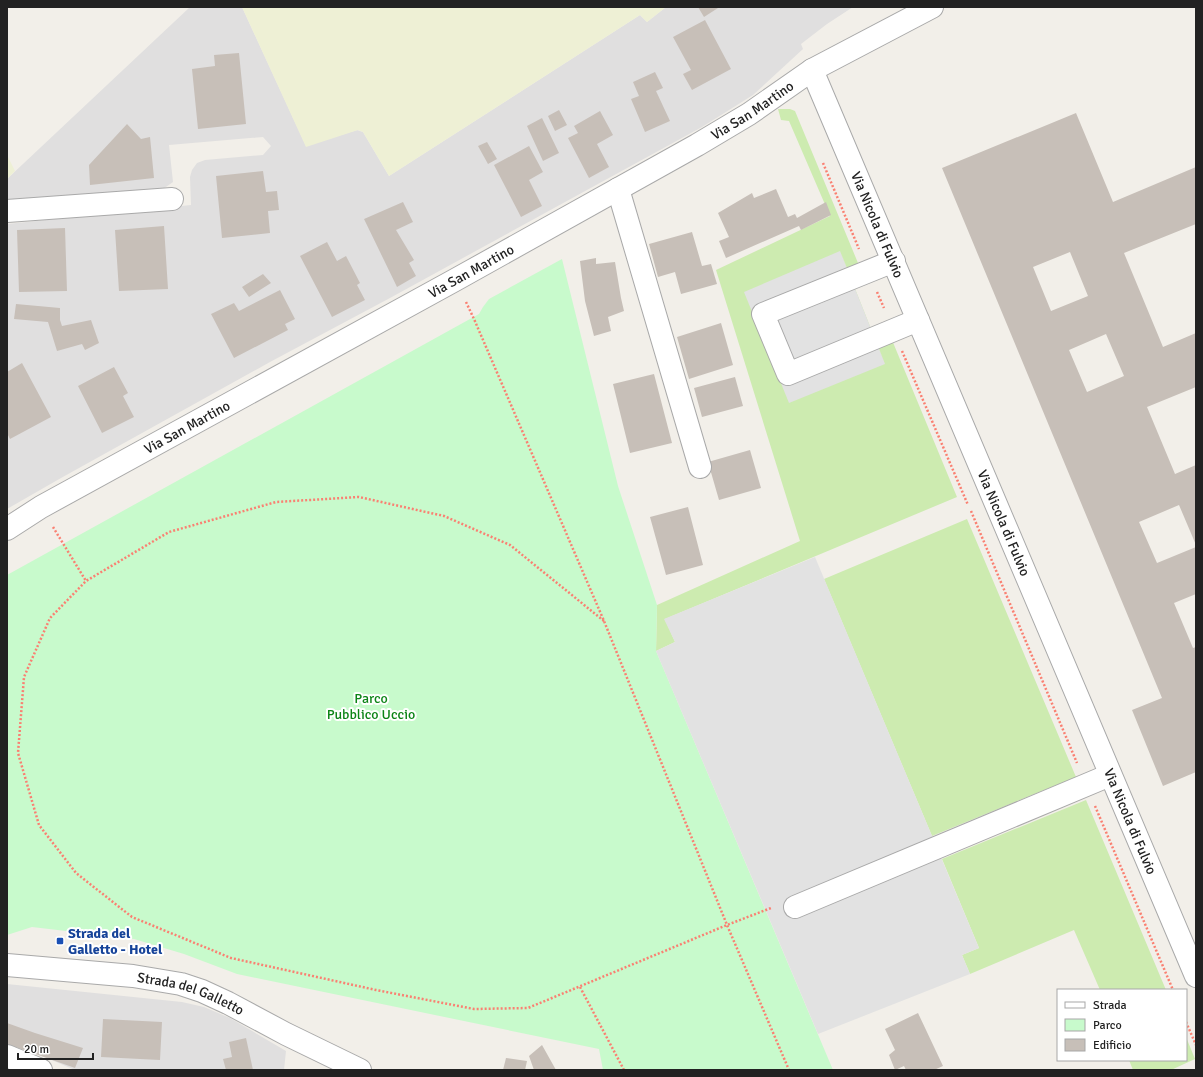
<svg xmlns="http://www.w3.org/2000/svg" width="1203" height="1077" viewBox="0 0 1203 1077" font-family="Signika,sans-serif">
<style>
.residential{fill:#e0dfdf}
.farmland{fill:#eef0d5}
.grass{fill:#cdebb0}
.park{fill:#c8facc}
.parking{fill:#e2e2e2}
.building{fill:#c7bfb8;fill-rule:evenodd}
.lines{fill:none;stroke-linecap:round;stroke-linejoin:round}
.minor-casing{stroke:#a9a9a9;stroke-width:24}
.path{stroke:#fa8072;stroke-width:2.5;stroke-dasharray:2 2;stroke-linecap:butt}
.minor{stroke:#fff;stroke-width:22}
.transit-dot{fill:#1a4fb4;stroke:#fff;stroke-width:1.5}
.labels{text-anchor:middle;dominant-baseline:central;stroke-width:4;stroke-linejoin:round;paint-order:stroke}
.street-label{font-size:14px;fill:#222;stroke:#fff}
.park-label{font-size:14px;fill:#0c8416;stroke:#fff}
.transit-label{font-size:14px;font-weight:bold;fill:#164399;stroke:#fff;text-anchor:start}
</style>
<rect width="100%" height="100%" fill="#f2efe9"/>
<path class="residential" d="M 190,7 L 242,7 L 306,146 L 357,130 L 363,132 L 389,176 L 640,15 L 647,22 L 666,7 L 853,7 L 827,24 L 801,44 L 803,49 L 753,95 L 702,127 L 390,298 L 270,362 L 61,478 L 7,509 L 7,224 L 191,205 L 190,177 L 192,170 L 197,163 L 205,160 L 263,155 L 271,146 L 263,137 L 169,145 L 173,182 L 163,189 L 7,205 L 7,179 Z
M 7,984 L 182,1002 L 204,1007 L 230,1018 L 286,1051 L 284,1070 L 75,1070 L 7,1041 Z"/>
<path class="farmland" d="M 242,7 L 666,7 L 647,22 L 640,15 L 389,176 L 363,132 L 358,130 L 306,147 Z
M 7,155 L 15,171 L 7,179 Z"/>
<path class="grass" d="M 778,109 L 790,109 L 795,111 L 858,263 L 847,268 L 840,251 L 885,364 L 878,346 L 892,340 L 957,497 L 665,619 L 675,642 L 656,651 L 657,605 L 800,541 L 716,270 L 830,216 L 789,121 L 781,120 Z
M 967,519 L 1076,777 L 932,836 L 824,579 Z
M 1086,800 L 1166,990 L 1100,990 L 1074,930 L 970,974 L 962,955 L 979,948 L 942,859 Z
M 1186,1037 L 1195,1059 L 1171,1070 L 1133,1070 L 1129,1060 L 1186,1060 Z"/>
<path class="park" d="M 562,259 L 618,486 L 657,605 L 656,651 L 833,1070 L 603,1070 L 599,1049 L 237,974 L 184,954 L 134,939 L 32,927 L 7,935 L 7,575 L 479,314 L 483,307 L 489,299 Z"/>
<path class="parking" d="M 840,251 L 885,364 L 789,403 L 744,292 Z
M 815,557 L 979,948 L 962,955 L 970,974 L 818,1034 L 656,651 L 675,642 L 664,619 Z"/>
<path class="building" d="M 698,7 L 717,7 L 718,8 L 704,17 Z
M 705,20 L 731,69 L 692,90 L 683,74 L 691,70 L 673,37 Z
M 239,53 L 246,124 L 198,129 L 192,69 L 215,66 L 214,55 Z
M 655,72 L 663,88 L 656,91 L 670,121 L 645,132 L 631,99 L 639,96 L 633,82 Z
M 559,110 L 567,125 L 555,131 L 548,116 Z
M 600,111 L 613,135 L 597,144 L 609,167 L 589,178 L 568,138 L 578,133 L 574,126 Z
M 1076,113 L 1113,202 L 1196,167 L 1196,224 L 1124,253 L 1163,347 L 1196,333 L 1196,387 L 1147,407 L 1175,474 L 1196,465 L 1196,545 L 1179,505 L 1139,522 L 1157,563 L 1196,547 L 1196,594 L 1174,603 L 1193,648 L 1196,647 L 1196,772 L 1163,786 L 1132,710 L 1162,698 L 942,168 ZM 1070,252 L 1088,296 L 1051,311 L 1033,267 ZM 1106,334 L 1124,376 L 1087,392 L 1069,350 Z
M 542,118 L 559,153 L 543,161 L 527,126 Z
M 127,124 L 141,139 L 150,137 L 154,178 L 90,185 L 89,165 Z
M 487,142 L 497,159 L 488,164 L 478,146 Z
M 529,146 L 543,172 L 529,180 L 542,206 L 521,217 L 494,165 Z
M 263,171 L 266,192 L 277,191 L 279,210 L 268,211 L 270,233 L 222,238 L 216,176 Z
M 776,189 L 788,217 L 795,214 L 797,218 L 826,202 L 831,215 L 801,230 L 799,226 L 726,258 L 719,241 L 729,237 L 718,213 L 752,193 L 754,198 Z
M 403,202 L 413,222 L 396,230 L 414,260 L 409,263 L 416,276 L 397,287 L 364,219 Z
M 164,226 L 168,289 L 119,291 L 115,230 Z
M 65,228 L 67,291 L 19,292 L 17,230 Z
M 692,232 L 702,266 L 711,264 L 717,284 L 681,294 L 675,272 L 658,277 L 649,244 Z
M 327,242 L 337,261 L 346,256 L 360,283 L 357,285 L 365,300 L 332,317 L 300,256 Z
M 596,258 L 596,264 L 615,262 L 621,298 L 624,311 L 608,317 L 611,331 L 594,336 L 585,301 L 580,261 Z
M 263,274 L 271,283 L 249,297 L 242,287 Z
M 280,290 L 295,319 L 285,324 L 288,330 L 234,358 L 211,314 L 234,303 L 239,311 Z
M 16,304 L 60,308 L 60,320 L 62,326 L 91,320 L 99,343 L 85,350 L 82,344 L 57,351 L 48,322 L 14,319 Z
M 721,323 L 733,365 L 689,379 L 677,337 Z
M 22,363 L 51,417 L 10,439 L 7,433 L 7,372 Z
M 114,367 L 128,393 L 123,396 L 134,417 L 102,433 L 78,386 Z
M 654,374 L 672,443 L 630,453 L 613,384 Z
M 735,377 L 743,406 L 702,417 L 694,388 Z
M 750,450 L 761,488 L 719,500 L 708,462 Z
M 688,507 L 703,565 L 666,575 L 650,517 Z
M 918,1013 L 943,1066 L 934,1070 L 906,1070 L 904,1066 L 895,1070 L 889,1055 L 895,1050 L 885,1029 Z
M 103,1019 L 162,1022 L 160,1060 L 101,1057 Z
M 7,1023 L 35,1033 L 83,1048 L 75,1068 L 7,1044 Z
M 246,1038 L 253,1070 L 226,1070 L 223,1059 L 232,1057 L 229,1042 Z
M 542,1045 L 556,1070 L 534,1070 L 529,1056 Z
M 506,1058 L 527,1061 L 525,1070 L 503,1070 Z"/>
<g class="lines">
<defs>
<g id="minor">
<path id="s1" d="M 812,70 L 1196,976"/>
<path d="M 618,189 L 700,467"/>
<path d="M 7,211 L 172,199"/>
<path d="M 894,261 L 763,314 L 788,374 L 918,320"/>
<path id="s2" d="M 7,529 L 41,507 L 455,280 L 697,145 L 749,114 L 812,70 L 932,7"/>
<path d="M 795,907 L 1110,775"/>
<path id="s3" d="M 7,965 L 133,976 L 181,984 L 202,991 L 228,1003 L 286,1034 L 360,1070"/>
<path d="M 7,1056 L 41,1070"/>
</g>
</defs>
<use href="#minor" class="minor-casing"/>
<path class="path" d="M 823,163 L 859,249
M 877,292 L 884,308
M 466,302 L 474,319 L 604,621 L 727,925 L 789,1070
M 902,351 L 968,505
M 971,511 L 1077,763
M 53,527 L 86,581
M 604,621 L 510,545 L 444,516 L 359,497 L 276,502 L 169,532 L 86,581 L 50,618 L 24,677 L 18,753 L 39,825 L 76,873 L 132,917 L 231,958 L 376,990 L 474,1009 L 528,1008 L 727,925 L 771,908
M 1095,806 L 1173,990
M 580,987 L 624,1070
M 1186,1022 L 1196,1045"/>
<use href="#minor" class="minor"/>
</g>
<rect class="transit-dot" x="56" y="937" width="8" height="8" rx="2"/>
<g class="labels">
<g class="street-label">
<text stroke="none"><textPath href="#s2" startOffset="855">Via San Martino</textPath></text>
<text stroke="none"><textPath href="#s1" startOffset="168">Via Nicola di Fulvio</textPath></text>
<text stroke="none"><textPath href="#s2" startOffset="531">Via San Martino</textPath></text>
<text stroke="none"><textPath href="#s2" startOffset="207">Via San Martino</textPath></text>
<text stroke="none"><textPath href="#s1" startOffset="492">Via Nicola di Fulvio</textPath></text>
<text stroke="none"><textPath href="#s1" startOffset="816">Via Nicola di Fulvio</textPath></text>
<text stroke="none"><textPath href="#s3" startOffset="187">Strada del Galletto</textPath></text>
</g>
<g class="park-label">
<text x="371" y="698">Parco<tspan x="371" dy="16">Pubblico Uccio</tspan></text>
</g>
<g class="transit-label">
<text x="68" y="933">Strada del<tspan x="68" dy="16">Galletto - Hotel</tspan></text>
</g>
</g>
<rect width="1203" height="1077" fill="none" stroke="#222222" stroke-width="16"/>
<rect x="1057" y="989" width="130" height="72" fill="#ffffff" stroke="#a7a7a7"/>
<rect x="1065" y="1002" width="20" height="6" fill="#ffffff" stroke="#a7a7a7"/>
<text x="1093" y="1009" font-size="12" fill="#222222">Strada</text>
<rect x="1065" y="1019" width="20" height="12" fill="#c8facc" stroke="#a7a7a7"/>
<text x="1093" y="1029" font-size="12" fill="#222222">Parco</text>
<rect x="1065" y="1039" width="20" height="12" fill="#c7bfb8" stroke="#a7a7a7"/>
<text x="1093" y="1049" font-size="12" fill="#222222">Edificio</text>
<path d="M18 1053v6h75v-6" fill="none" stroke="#222222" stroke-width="2"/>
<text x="24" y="1053" font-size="12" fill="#222222" stroke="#ffffff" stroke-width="3" paint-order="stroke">20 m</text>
</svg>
